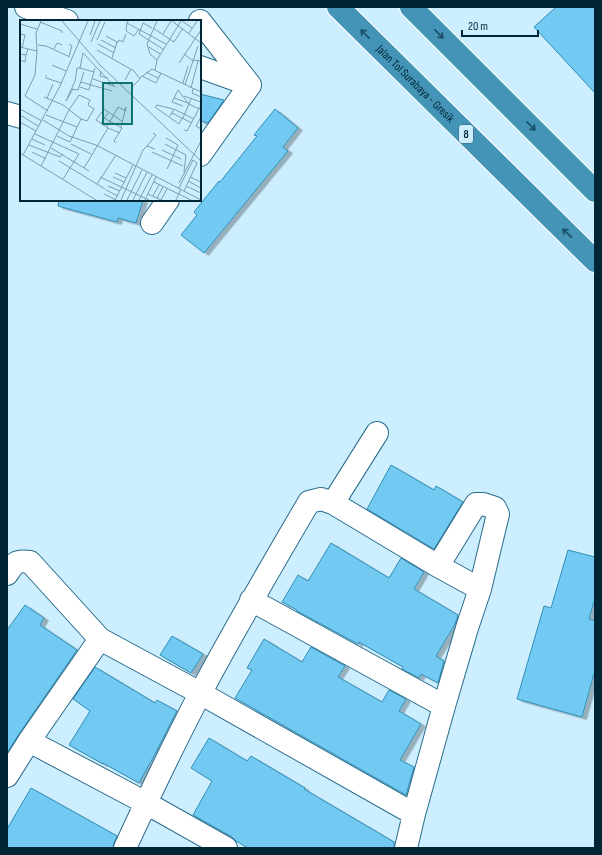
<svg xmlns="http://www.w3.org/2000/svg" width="602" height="855" viewBox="0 0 602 855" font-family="'Sofia Sans Condensed',sans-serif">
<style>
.building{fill:#72caf3;stroke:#318eb4;filter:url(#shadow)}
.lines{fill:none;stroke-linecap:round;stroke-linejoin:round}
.minor-casing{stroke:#276c8a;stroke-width:24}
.motorway-casing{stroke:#fff;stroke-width:24}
.minor{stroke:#fff;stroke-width:22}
.motorway{stroke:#4494b8;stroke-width:22}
.oneway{stroke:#184c63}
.labels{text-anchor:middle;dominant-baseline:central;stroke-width:4;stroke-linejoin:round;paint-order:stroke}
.shield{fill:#cdeeff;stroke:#3e6172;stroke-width:1}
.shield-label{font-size:11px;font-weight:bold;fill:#002535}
.street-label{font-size:12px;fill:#002535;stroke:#cdeeff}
.inset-road{fill:none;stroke:#7b9eae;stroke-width:1}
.view{fill:#0f766e;fill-opacity:0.15;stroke:#0f766e;stroke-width:2}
.inset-edge{fill:none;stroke:#002535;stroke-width:2}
</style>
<defs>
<filter id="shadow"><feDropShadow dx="4.5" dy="2.5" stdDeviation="0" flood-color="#0004"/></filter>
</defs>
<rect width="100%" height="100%" fill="#cdeeff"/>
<path class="building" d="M 556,7 L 595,7 L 595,93 L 534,27 Z
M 200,94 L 224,100 L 208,123 L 200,121 Z
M 275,109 L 298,128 L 283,147 L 288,151 L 204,253 L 181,235 L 197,215 L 194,212 L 219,181 L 220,182 L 257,136 L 254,135 Z
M 59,200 L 143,200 L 136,223 L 118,218 L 117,222 L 58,206 Z
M 391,465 L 434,490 L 436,486 L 463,502 L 434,549 L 367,509 Z
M 331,543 L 389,578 L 401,558 L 424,572 L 414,589 L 458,615 L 455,624 L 436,656 L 444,661 L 438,683 L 421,674 L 419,678 L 402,669 L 403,667 L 359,642 L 358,644 L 297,611 L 297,610 L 282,602 L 298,575 L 308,581 Z
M 568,550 L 595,557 L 595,598 L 589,619 L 595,621 L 595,670 L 582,717 L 517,699 L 544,606 L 551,608 Z
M 25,605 L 44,618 L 40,625 L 77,650 L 19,734 L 7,753 L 7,630 Z
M 172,636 L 203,654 L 191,673 L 160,655 Z
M 264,639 L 302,662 L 311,647 L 345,666 L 338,677 L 382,702 L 389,690 L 406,699 L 399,711 L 421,724 L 400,760 L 414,767 L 406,795 L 235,698 L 252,670 L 247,668 Z
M 95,667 L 155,703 L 157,700 L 177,711 L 154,756 L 139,783 L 103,763 L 103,764 L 69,745 L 90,711 L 73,699 Z
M 209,738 L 247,761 L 251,756 L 305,788 L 304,789 L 394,842 L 394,848 L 248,848 L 236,841 L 232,837 L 193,815 L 212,781 L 191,768 Z
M 31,788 L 117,836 L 114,843 L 113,848 L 7,848 L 7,829 Z"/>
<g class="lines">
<defs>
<path id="minor" d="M 26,7 L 67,21
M 200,21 L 250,85
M 200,67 L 250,85
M 7,113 L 21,117
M 200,155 L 250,85
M 152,223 L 168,200
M 333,503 L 377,433
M 7,574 C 15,562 16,560 30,562 L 100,639 L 200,693 L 414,814
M 251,600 L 444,706
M 29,741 L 146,803 L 226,848
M 7,776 L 29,741 L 100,639
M 125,848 C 149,796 174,743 201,692 C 235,628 272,565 309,502 L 321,499 L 333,503 L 438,566 L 480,589
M 406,848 L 414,814 L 444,706 L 467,628 L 480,589 L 498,514 L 495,508 L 483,504 L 476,504 L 438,566"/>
<g id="motorway">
<path id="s1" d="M 338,7 L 595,261"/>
<path d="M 411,7 L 595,191"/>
</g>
</defs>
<use href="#minor" class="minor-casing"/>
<use href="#motorway" class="motorway-casing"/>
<use href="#minor" class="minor"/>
<use href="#motorway" class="motorway"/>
</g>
<defs><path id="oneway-shaft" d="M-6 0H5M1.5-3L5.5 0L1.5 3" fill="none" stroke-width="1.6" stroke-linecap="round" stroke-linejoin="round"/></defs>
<g class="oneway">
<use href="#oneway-shaft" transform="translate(365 34) rotate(-135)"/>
<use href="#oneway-shaft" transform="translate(439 34) rotate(45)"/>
<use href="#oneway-shaft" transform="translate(531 126) rotate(45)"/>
<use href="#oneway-shaft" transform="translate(567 233) rotate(-136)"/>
</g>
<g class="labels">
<rect class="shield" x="459" y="125" width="14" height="18" rx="3"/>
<g class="shield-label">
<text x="466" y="134">8</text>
</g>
<g class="street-label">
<text stroke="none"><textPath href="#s1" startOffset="109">Jalan Tol Surabaya - Gresik</textPath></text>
</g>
</g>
<g transform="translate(20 20)">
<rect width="181" height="181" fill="#cdeeff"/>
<path class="inset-road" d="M 42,1 L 80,45 L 181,141M 108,1 L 107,3 L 146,24M 137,1 L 127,24 L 130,34 L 137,40M 152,1 L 181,23M 162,1 L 172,8M 20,2 L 42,11 L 42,13M 107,3 L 106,11 L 114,16 L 119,9M 0,4 L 17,9M 132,8 L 123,3 L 119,14 L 143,29M 133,8 L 154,22 L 163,8M 169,13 L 177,1M 0,14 L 5,15 L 2,28M 143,14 L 151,1M 70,15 L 75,1M 86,16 L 97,22 L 92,38M 77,20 L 85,2M 81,20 L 96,28M 71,22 L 80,1M 97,23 L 99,20 L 103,22 L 106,14M 49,24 L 52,26 L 49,36M 78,24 L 94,33M 18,25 L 26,26 L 50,37M 0,27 L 17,31 L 15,55 L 5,76 L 28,91M 129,27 L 140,34M 34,29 L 37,23 L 42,25M 77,30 L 114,51 L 120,59 L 113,66M 17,31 L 16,13 L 21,1M 0,34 L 6,35 L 8,29M 164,34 L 172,40 L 181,41M 0,40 L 5,42 L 6,35M 159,43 L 181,10M 32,45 L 46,51M 135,50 L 137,40 L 161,1M 81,51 L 80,56 L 88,58M 74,52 L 60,48 L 63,33 L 95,67M 126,52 L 138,58M 26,55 L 26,58 L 41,63M 122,56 L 136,63 L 141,53M 120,58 L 132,49 L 181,72M 73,59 L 94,66M 105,60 L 111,49M 61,62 L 92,71M 163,63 L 168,46M 165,65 L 178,26M 60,67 L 69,70 L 75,48M 171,68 L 178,41M 52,69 L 58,70 L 64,52M 53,69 L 46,81 L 55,61 L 57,48 L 60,48M 173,69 L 172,73 L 181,77M 164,76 L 181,82M 24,77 L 43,85 L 61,99 L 50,122 L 37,116M 27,78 L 33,64M 154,78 L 168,83M 163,86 L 152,82 L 158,70 L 169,84 L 179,89M 0,89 L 22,101M 153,89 L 137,85 L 135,87 L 159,104 L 162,98M 152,93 L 172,103M 0,95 L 18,106M 26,95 L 57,107M 150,96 L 154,89 L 174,99M 181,97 L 176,106 L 181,109M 84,98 L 102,108 L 94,121 L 96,123M 163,98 L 171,79M 23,100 L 49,116 L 76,125 L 181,180M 0,102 L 16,111M 81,103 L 88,93M 87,107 L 98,87 L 106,91M 101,107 L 106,87 L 104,90M 88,108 L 76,100 L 84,89 L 103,102M 164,110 L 167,111 L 180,87M 15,114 L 59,134 L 43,159M 146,118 L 158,125 L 147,149M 12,119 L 25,125M 51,124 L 71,134M 145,124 L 166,135 L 164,152M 9,125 L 40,137 L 43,134M 127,126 L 136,115 L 133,113M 31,128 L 69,151M 142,130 L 161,139M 12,132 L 26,139M 132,132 L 163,146M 0,133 L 76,180M 3,135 L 40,66 L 68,1M 39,141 L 85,169M 21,146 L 49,90 L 59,75 L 70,80 L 68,85 L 74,89 L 67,101 L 61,99M 64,148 L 88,108 L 100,113M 95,153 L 106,158M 80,157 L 129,180M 93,157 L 104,162M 170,157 L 181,162M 168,161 L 181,168M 134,162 L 171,180M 159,163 L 181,121M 77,164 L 96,135M 88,166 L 100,171M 166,166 L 181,173M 159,168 L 173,140 L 177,143 L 164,171M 86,170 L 98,176M 84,174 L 96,180M 128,174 L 141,180 L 147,169M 133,176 L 139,165M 137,178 L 143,167M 95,180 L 113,145M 101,180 L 123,130 L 127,126 L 135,129M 107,180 L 122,150M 113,180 L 127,152M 119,180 L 132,155M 125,180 L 136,157M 156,180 L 161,169"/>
<path class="view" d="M 83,63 L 112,63 L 112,104 L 83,104 Z"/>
<rect width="181" height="181" class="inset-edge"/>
</g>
<rect width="602" height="855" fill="none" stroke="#002535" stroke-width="16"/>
<path d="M462 30v6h76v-6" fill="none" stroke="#002535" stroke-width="2"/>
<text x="468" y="30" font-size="12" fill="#002535" stroke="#cdeeff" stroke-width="3" paint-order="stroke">20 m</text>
</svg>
